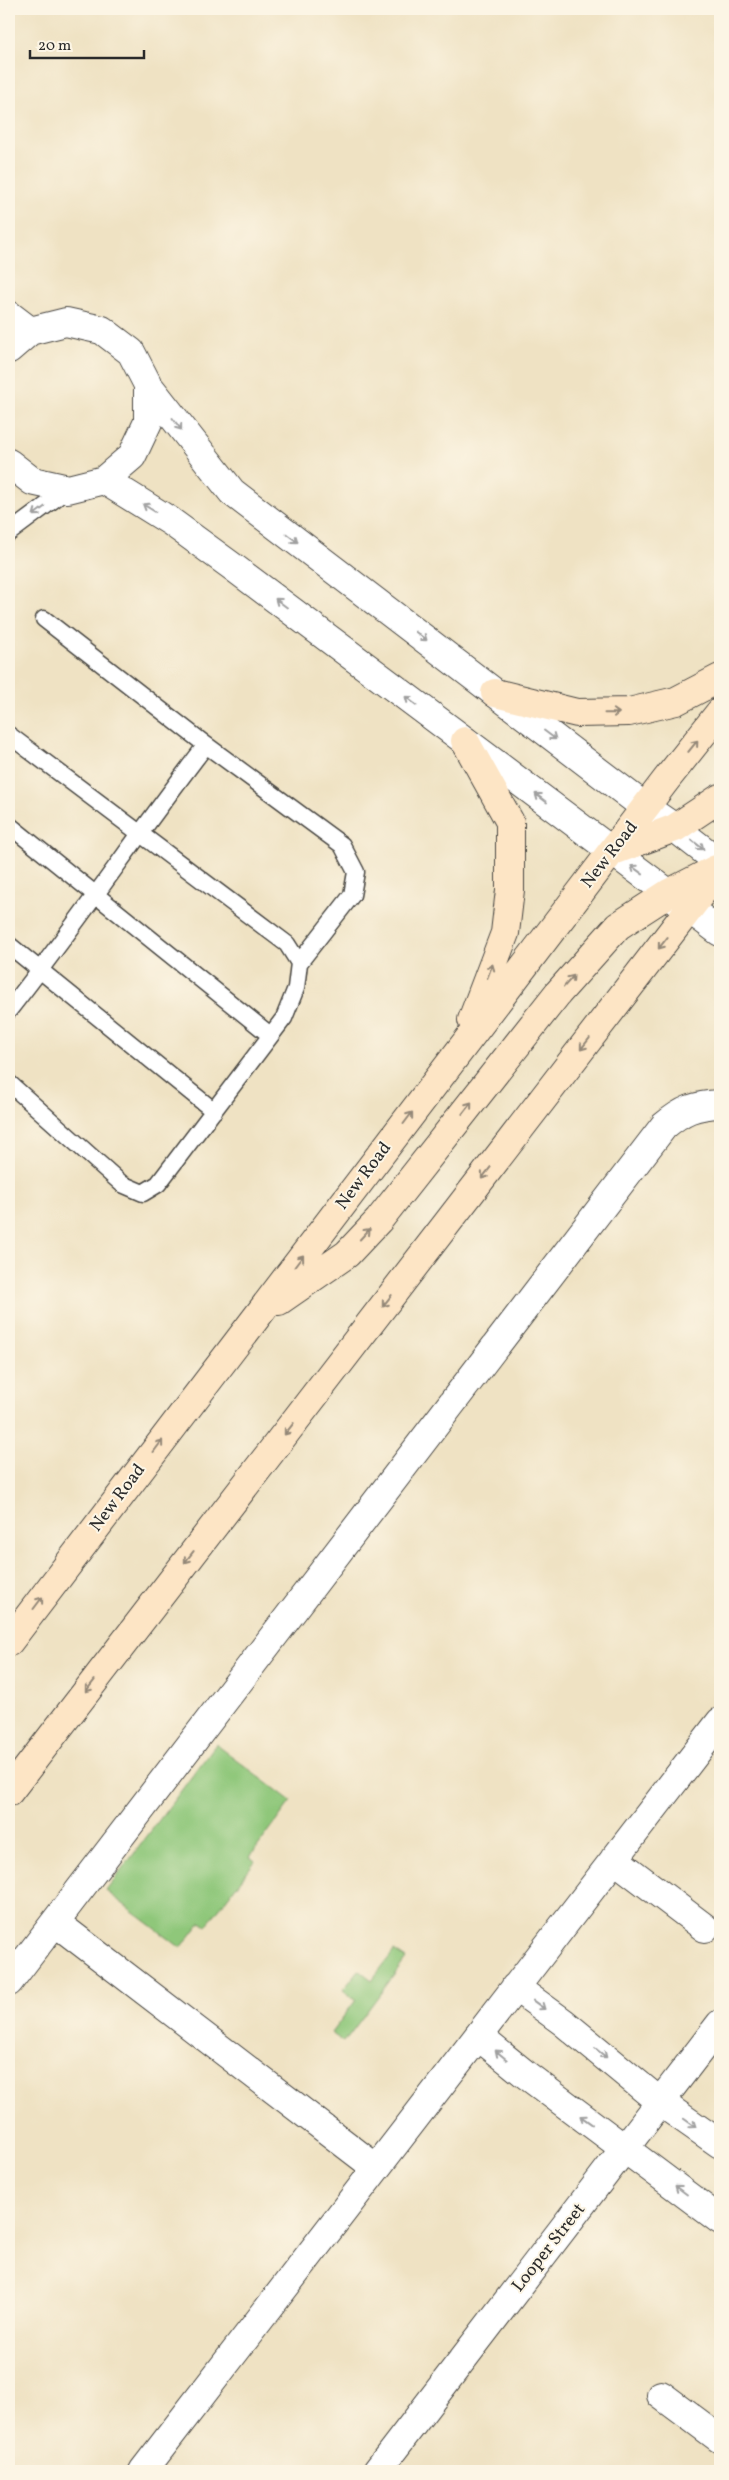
<svg xmlns="http://www.w3.org/2000/svg" width="729" height="2480" viewBox="0 0 729 2480" font-family="Vollkorn,serif">
<style>
.green{fill:#8fc77a;stroke:#5d7952}
.lines{fill:none;stroke-linecap:round;stroke-linejoin:round}
.service-casing{stroke:#484642;stroke-width:19}
.minor-casing{stroke:#484642;stroke-width:30}
.secondary-casing{stroke:#484642;stroke-width:30}
.service{stroke:#fff;stroke-width:16}
.minor{stroke:#fff;stroke-width:28}
.secondary{stroke:#fde5c5;stroke-width:28}
.oneway{stroke:#a0a0a0}
.oneway2{stroke:#948878}
.labels{text-anchor:middle;dominant-baseline:central;stroke-width:4;stroke-linejoin:round;paint-order:stroke}
.street-label{font-size:18px;fill:#2b2b2b;stroke:#fcf5e5}
</style>
<rect width="100%" height="100%" fill="#fcf5e5"/>
<filter id="ink" filterUnits="userSpaceOnUse"><feTurbulence type="fractalNoise" baseFrequency=".02" numOctaves="2"/><feDisplacementMap in="SourceGraphic" scale="10" xChannelSelector="R" yChannelSelector="G"/><feConvolveMatrix kernelMatrix="1 2 1 2 8 2 1 2 1" color-interpolation-filters="sRGB"/></filter>
<filter id="wash" filterUnits="userSpaceOnUse"><feTurbulence type="fractalNoise" baseFrequency=".0096" numOctaves="4" result="noise"/><feDisplacementMap in="SourceGraphic" scale="20" xChannelSelector="R" yChannelSelector="G"/><feGaussianBlur stdDeviation="1.12" result="paint"/><feColorMatrix in="noise" values="0 0 0 0 0 0 0 0 0 0 0 0 0 0 0 0 0 1.4 0 .05"/><feComposite in="paint" operator="in"/></filter>
<g filter="url(#wash)">
<rect width="100%" height="100%" fill="#efe2c3"/>
<path class="green" d="M 216,1744 L 291,1801 L 250,1857 L 255,1861 L 206,1926 L 201,1922 L 181,1948 L 106,1891 Z
M 394,1951 L 406,1959 L 344,2042 L 331,2033 L 356,2000 L 343,1990 L 359,1970 L 372,1980 Z"/>
</g>
<g filter="url(#ink)">
<g class="lines">
<defs>
<path id="service" d="M 9,533 L 68,489
M 44,619 L 206,745 L 342,845 L 356,872 L 352,895 L 299,963
M 9,735 L 287,944 L 299,963 L 296,988 L 284,1018 L 158,1184 L 143,1193 L 122,1184 L 9,1083
M 9,825 L 270,1035
M 9,945 L 214,1111
M 9,1010 C 77,924 139,832 206,745"/>
<path id="minor" d="M 9,315 L 30,331
M 9,349 L 30,331 L 66,322 L 102,330 L 131,352 L 148,385 L 148,422 L 132,456 L 104,480 L 68,489 L 32,481 L 9,463
M 148,385 L 232,492 L 646,808 L 675,828 L 720,863
M 104,480 L 170,521 L 233,567 L 720,932
M 614,1859 L 705,1928
M 55,1922 L 376,2168
M 9,1982 L 664,1126 C 683,1110 695,1105 720,1104
M 515,1987 L 563,2022 L 660,2102 L 720,2144
M 478,2036 L 525,2074 L 720,2220
M 661,2395 L 720,2439
M 143,2471 L 720,1722
M 377,2471 L 720,2024"/>
<path id="secondary" d="M 495,693 L 577,713 L 629,712 L 676,701 L 720,678
M 465,741 L 510,822 L 510,890 L 505,933 L 472,1020
M 611,852 L 675,828 L 720,798
M 279,1301 L 347,1254 L 379,1220 L 558,993 L 618,926 L 669,893 L 716,869
M 9,1642 L 666,780 L 720,712
M 9,1792 L 720,869"/>
</defs>
<use href="#service" class="service-casing"/>
<use href="#minor" class="minor-casing"/>
<use href="#secondary" class="secondary-casing"/>
<use href="#service" class="service"/>
<use href="#minor" class="minor"/>
<use href="#secondary" class="secondary"/>
</g>
<defs><path id="oneway-shaft" d="M-6 0H5M1.5-3L5.5 0L1.5 3" fill="none" stroke-width="1.6" stroke-linecap="round" stroke-linejoin="round" transform="scale(1.25)"/></defs>
<g class="oneway">
<use href="#oneway-shaft" transform="translate(177 424) rotate(53)"/>
<use href="#oneway-shaft" transform="translate(149 508) rotate(-148)"/>
<use href="#oneway-shaft" transform="translate(39 511) rotate(143)"/>
<use href="#oneway-shaft" transform="translate(292 538) rotate(37)"/>
<use href="#oneway-shaft" transform="translate(281 603) rotate(-143)"/>
<use href="#oneway-shaft" transform="translate(421 636) rotate(37)"/>
<use href="#oneway-shaft" transform="translate(411 701) rotate(-143)"/>
<use href="#oneway-shaft" transform="translate(550 735) rotate(37)"/>
<use href="#oneway-shaft" transform="translate(541 798) rotate(-143)"/>
<use href="#oneway-shaft" transform="translate(698 845) rotate(38)"/>
<use href="#oneway-shaft" transform="translate(637 870) rotate(-144)"/>
<use href="#oneway-shaft" transform="translate(539 2005) rotate(36)"/>
<use href="#oneway-shaft" transform="translate(601 2053) rotate(39)"/>
<use href="#oneway-shaft" transform="translate(501 2055) rotate(-140)"/>
<use href="#oneway-shaft" transform="translate(586 2120) rotate(-144)"/>
<use href="#oneway-shaft" transform="translate(690 2123) rotate(35)"/>
<use href="#oneway-shaft" transform="translate(681 2190) rotate(-143)"/>
</g>
<g class="oneway2">
<use href="#oneway-shaft" transform="translate(612 713) rotate(-1)"/>
<use href="#oneway-shaft" transform="translate(693 746) rotate(-51)"/>
<use href="#oneway-shaft" transform="translate(663 943) rotate(128)"/>
<use href="#oneway-shaft" transform="translate(490 971) rotate(-69)"/>
<use href="#oneway-shaft" transform="translate(569 981) rotate(-49)"/>
<use href="#oneway-shaft" transform="translate(585 1044) rotate(128)"/>
<use href="#oneway-shaft" transform="translate(467 1108) rotate(-52)"/>
<use href="#oneway-shaft" transform="translate(408 1118) rotate(-53)"/>
<use href="#oneway-shaft" transform="translate(486 1173) rotate(128)"/>
<use href="#oneway-shaft" transform="translate(365 1234) rotate(-47)"/>
<use href="#oneway-shaft" transform="translate(299 1261) rotate(-53)"/>
<use href="#oneway-shaft" transform="translate(387 1301) rotate(128)"/>
<use href="#oneway-shaft" transform="translate(289 1429) rotate(128)"/>
<use href="#oneway-shaft" transform="translate(158 1446) rotate(-53)"/>
<use href="#oneway-shaft" transform="translate(189 1557) rotate(128)"/>
<use href="#oneway-shaft" transform="translate(38 1603) rotate(-53)"/>
<use href="#oneway-shaft" transform="translate(90 1686) rotate(128)"/>
</g>
</g>
<g class="labels">
<g class="street-label">
<text transform="translate(610 855) rotate(-52)">New Road</text>
<text transform="translate(364 1176) rotate(-53)">New Road</text>
<text transform="translate(118 1498) rotate(-53)">New Road</text>
<text transform="translate(549 2248) rotate(-52)">Looper Street</text>
</g>
</g>
<rect width="729" height="2480" fill="none" stroke="#fcf5e5" stroke-width="30"/>
<path d="M30 50v8h114v-8" fill="none" stroke="#2b2b2b" stroke-width="2.5"/>
<text x="38" y="50" font-size="15" fill="#2b2b2b" stroke="#fcf5e5" stroke-width="4" paint-order="stroke">20 m</text>
</svg>
